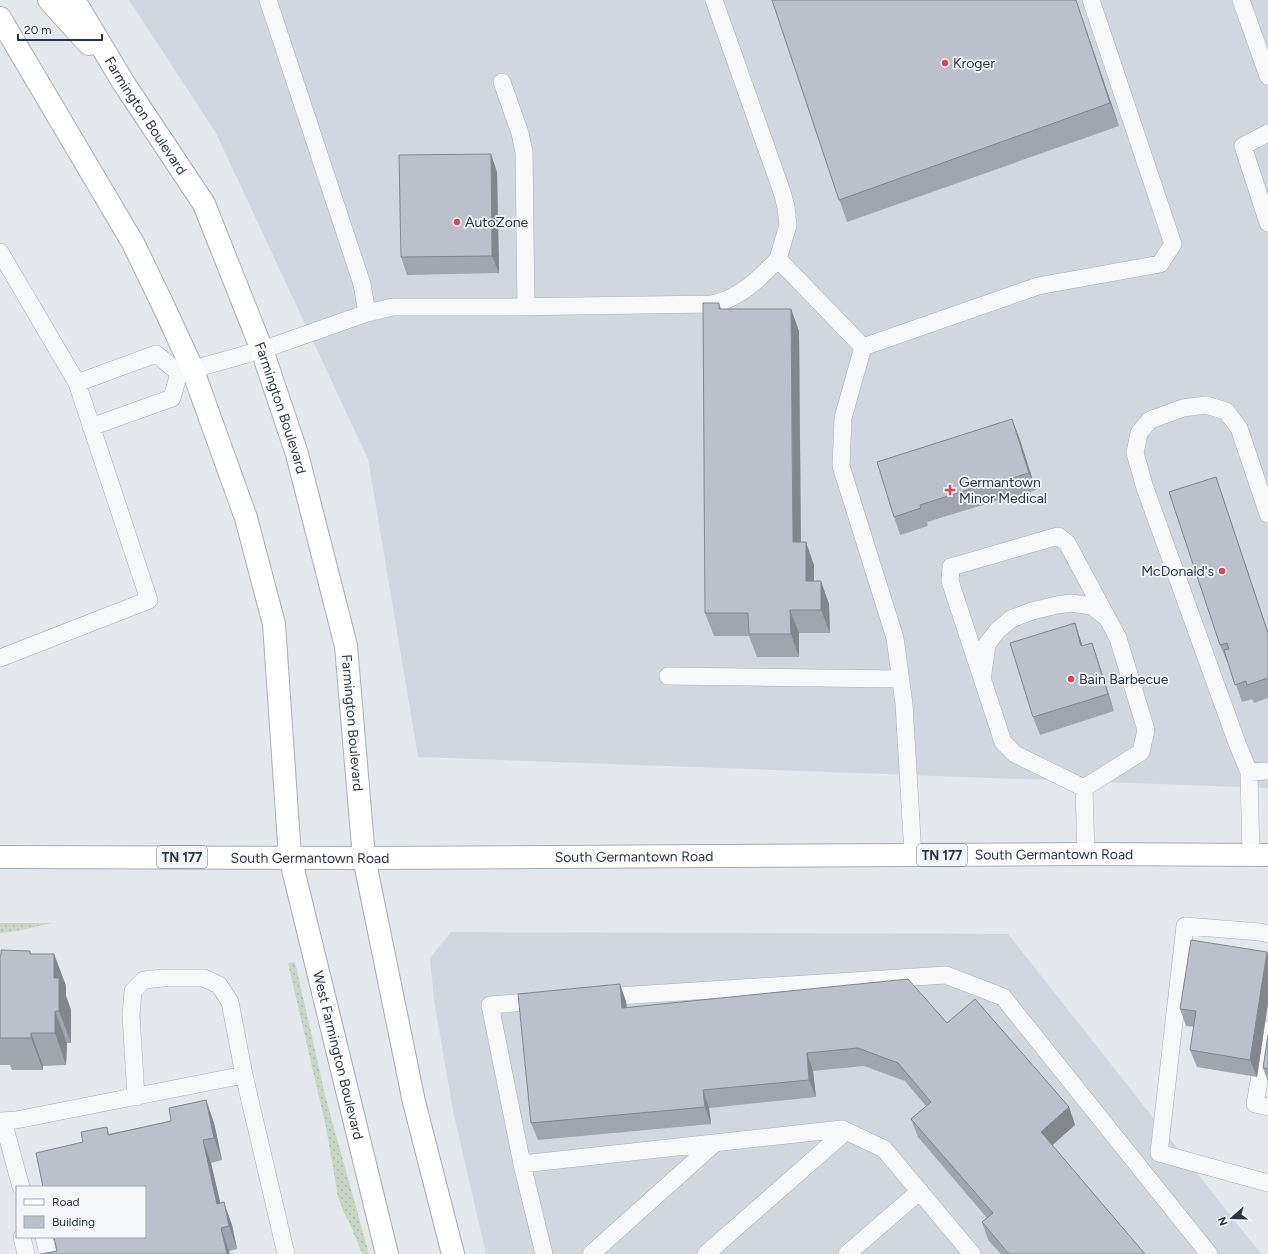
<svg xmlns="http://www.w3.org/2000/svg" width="1268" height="1254" viewBox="0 0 1268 1254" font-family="Figtree,sans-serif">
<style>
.built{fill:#d2d6de}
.grass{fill:url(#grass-dots)}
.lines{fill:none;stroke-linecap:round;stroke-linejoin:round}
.service-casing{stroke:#a9aeb7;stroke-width:18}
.secondary-casing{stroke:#a9aeb7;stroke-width:24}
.primary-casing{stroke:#a3abb8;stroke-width:24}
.service{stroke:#f7f8fa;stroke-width:17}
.secondary{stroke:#fff;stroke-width:22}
.primary{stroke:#fff;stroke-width:22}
.wall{fill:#a1a5ae}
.shaded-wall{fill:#83868d}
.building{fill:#bbc0ca;stroke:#83868d}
.poi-dot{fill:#d1495b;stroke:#f4f6f9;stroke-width:1.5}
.labels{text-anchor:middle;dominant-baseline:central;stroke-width:3.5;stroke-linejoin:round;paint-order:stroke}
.shield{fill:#f4f6f9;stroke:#676e7b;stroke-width:1}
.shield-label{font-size:13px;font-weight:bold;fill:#2b3445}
.poi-label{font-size:14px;fill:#2b3445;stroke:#f4f6f9;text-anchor:start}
.street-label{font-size:14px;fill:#2b3445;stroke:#f4f6f9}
</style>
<defs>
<pattern id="grass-dots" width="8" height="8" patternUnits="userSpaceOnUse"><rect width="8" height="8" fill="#c9d6c5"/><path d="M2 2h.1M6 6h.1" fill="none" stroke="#adb8ab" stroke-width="1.8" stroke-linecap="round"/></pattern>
</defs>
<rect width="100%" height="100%" fill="#e4e7ec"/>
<path class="built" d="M 129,0 L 1268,0 L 1268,788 L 418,757 L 368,459 L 216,133 Z
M 451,932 L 1008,934 L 1261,1254 L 486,1254 L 453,1111 L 434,1000 L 430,958 Z"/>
<path class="grass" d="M 0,923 L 52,923 L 17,931 L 1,933 L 0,933 Z
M 295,962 L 326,1099 L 369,1254 L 362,1254 L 350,1224 L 344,1213 L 338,1197 L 326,1127 L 288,963 Z"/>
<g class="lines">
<defs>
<path id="service" d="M 268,0 L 362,284 L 367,313
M 714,0 L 782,192 L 786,207 L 788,225 L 778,259
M 1241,0 L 1268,76
M 502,82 L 520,133 L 524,152 L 526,307
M 1268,133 L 1243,146 L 1268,223
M 0,252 L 77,383 L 149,600 L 0,658
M 179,373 L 262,350 L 367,313 L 393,307 L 509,307 L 711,304 C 716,303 721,302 726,300 C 747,291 763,275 778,259 L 863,347
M 77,383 L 156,354 L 179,373
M 91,427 L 172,398 L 179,373
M 983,673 L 987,644 L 998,630 L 1011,619 L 1032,611 L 1057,605 L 1071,603 L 1092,606 L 1106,617
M 668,676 L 901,679
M 1249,772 L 1268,771
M 1084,788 L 1015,754 L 1003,742 L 950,581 L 951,567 L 1058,536 L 1067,543 L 1118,638 L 1146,730 L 1141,752 L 1084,788 L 1086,854
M 913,855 L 904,704 L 895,638 L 841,466 L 843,418 L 863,347 L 1038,286 L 1160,264 L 1173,244 L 1091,0
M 1251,856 L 1249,772 L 1237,743 L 1145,488 L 1135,453 L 1139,433 L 1150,420 L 1183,408 L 1206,405 L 1226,411 L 1239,428 L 1268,514
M 1268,934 L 1260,932 L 1185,926 L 1159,1153 L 1268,1183
M 602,997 L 946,975 L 1003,997 L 1209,1254
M 1268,1030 L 1255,1104 L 1268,1107
M 136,1097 L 131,1015 L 133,991 L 144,980 L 163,978 L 204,978 L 219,985 L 230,1002 L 244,1075 L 286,1254
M 0,1121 L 16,1120 L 244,1075
M 3,1121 L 21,1187
M 522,1164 L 490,1005 L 541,1001
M 22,1237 L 26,1254
M 44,1237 L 48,1254
M 544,1254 L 522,1164 L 842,1129 L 884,1149 L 972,1254
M 591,1254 L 715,1143
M 706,1254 L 846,1131
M 847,1254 L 920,1191"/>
<g id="secondary">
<path d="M 49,0 L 89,44"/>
<path id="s1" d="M 74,0 L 123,82 L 204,204 L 262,350 L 297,454 L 346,646 L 364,858"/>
<path d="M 0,18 L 133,243 L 163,305 L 192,368 L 246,518 L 274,624 L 290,857"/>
</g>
<g id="primary">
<path id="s2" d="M 0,857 L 364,858 L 1086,854 L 1268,855"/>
<path id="s3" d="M 290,857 L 387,1254"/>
<path d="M 364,858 L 414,1102 L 453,1254"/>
</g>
</defs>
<use href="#service" class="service-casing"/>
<use href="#secondary" class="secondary-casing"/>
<use href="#primary" class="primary-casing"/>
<use href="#service" class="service"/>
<use href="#secondary" class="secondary"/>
<use href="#primary" class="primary"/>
</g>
<path class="wall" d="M 772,0 L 1076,0 L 1119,126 L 847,222 Z
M 497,172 L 499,273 L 407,275 L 401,257 Z
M 719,303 L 721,309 L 791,309 L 799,331 L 801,542 L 814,565 L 814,581 L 829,604 L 830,633 L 799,633 L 799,657 L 757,657 L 749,636 L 714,636 L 705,613 Z
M 1019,437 L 1036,490 L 1012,498 L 1012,496 L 927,522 L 928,526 L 900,535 L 894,517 Z
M 1222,495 L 1268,632 L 1268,698 L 1254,703 L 1252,699 L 1242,702 L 1228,662 L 1227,662 L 1220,645 Z
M 1075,623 L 1082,646 L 1092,643 L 1098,661 L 1114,711 L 1040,735 L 1033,717 Z
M 30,951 L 31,954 L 54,954 L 66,986 L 66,996 L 71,1010 L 71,1043 L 67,1043 L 66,1065 L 43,1066 L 43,1070 L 12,1070 L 10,1065 L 0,1065 L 0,955 Z
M 1267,952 L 1268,955 L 1268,1003 L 1257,1077 L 1197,1067 L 1190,1050 L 1194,1027 L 1186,1026 L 1180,1009 Z
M 626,1001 L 627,1008 L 947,1023 L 1069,1107 L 1075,1125 L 1052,1145 L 1145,1254 L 1001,1254 L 988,1240 L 982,1222 L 987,1218 L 918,1137 L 911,1119 L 926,1106 L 905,1081 L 864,1066 L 813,1071 L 816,1097 L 709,1108 L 711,1124 L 538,1140 L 531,1123 Z
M 1268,1035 L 1268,1082 L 1263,1068 Z
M 206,1100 L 214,1123 L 222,1160 L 211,1163 L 220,1203 L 232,1225 L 237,1249 L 229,1251 L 57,1251 L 83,1142 L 107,1127 L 109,1134 L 171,1121 Z"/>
<path class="shaded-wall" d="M 1076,0 L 1119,126 L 1110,103 Z
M 491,154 L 497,172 L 499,273 L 492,256 Z
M 791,309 L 799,331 L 801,565 L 793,542 Z
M 1012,419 L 1019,437 L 1036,490 L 1029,473 Z
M 806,542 L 814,565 L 814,604 L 806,581 Z
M 821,581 L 829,604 L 830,633 L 821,610 Z
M 790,610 L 799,633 L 799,657 L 791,634 Z
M 1075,623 L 1081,641 L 1088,664 L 1081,646 Z
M 1092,643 L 1098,661 L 1114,711 L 1108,694 Z
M 1267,952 L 1268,955 L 1268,1003 L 1257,1077 L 1250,1060 Z
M 54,954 L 66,986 L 66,996 L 71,1010 L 71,1043 L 59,1011 L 54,978 Z
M 620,984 L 626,1001 L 628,1026 L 622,1008 Z
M 55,1011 L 67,1043 L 66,1065 L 55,1033 Z
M 31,1033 L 43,1066 L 43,1070 L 31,1038 Z
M 807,1053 L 813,1071 L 816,1097 L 809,1080 Z
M 703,1090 L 709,1108 L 711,1124 L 705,1107 Z
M 206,1100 L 214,1123 L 222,1160 L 214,1138 Z
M 1069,1107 L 1075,1125 L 1047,1150 L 1041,1132 Z
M 203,1140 L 211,1163 L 226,1227 L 217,1204 Z
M 224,1202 L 232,1225 L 237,1249 L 229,1226 Z
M 221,1228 L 229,1251 L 230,1254 L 227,1254 Z"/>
<path class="building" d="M 772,0 L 1076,0 L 1110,103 L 839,200 Z
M 491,154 L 492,256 L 401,257 L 399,155 Z
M 703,303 L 719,303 L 719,309 L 791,309 L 793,542 L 806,542 L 806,581 L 821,581 L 821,610 L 790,610 L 791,634 L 749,634 L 748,613 L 705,613 Z
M 1012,419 L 1029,473 L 1006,480 L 1005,478 L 920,505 L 921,508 L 894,517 L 877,462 Z
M 1216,477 L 1268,633 L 1268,678 L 1247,685 L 1246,681 L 1235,685 L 1224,650 L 1229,649 L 1227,643 L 1220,645 L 1169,492 Z
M 1075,623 L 1081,646 L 1092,643 L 1108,694 L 1033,717 L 1010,643 Z
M 1191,940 L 1267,952 L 1250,1060 L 1190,1050 L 1196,1011 L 1180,1009 Z
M 1,950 L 30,951 L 30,954 L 54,954 L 54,978 L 59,978 L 59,1011 L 55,1011 L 55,1033 L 31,1033 L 31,1038 L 0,1038 L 0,955 L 1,955 Z
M 908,979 L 947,1023 L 975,999 L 1069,1107 L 1041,1132 L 1145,1254 L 1009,1254 L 982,1222 L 993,1213 L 911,1119 L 931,1102 L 898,1063 L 858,1048 L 807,1053 L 809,1080 L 703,1090 L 705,1107 L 531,1123 L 518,994 L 620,984 L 622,1008 Z
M 1268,1035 L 1268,1069 L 1263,1068 Z
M 206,1100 L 214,1138 L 203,1140 L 217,1204 L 224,1202 L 229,1226 L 221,1228 L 227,1254 L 41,1254 L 57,1251 L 54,1237 L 145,1237 L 145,1187 L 43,1187 L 36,1153 L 83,1142 L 81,1132 L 107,1127 L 108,1135 L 171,1121 L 169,1108 Z"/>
<g class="poi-dot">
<circle cx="945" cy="63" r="4"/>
<circle cx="457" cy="222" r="4"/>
<path d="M948 484h4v4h4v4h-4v4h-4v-4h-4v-4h4z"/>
<circle cx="1222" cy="571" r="4"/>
<circle cx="1071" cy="679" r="4"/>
</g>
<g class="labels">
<g class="shield">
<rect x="917" y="844" width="50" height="22" rx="3"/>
<rect x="157" y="846" width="50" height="22" rx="3"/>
</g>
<g class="shield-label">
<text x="942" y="855">TN 177</text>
<text x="182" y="857">TN 177</text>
</g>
<g class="poi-label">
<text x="953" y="63">Kroger</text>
<text x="465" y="222">AutoZone</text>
<text x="959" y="482">Germantown<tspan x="959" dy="16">Minor Medical</tspan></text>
<text x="1214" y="571" text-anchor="end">McDonald's</text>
<text x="1079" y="679">Bain Barbecue</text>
</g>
<g class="street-label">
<text stroke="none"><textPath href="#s1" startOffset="136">Farmington Boulevard</textPath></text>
<text stroke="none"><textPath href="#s1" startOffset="460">Farmington Boulevard</textPath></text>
<text stroke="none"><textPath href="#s1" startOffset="784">Farmington Boulevard</textPath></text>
<text stroke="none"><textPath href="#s2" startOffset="1054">South Germantown Road</textPath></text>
<text stroke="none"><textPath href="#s2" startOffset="634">South Germantown Road</textPath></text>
<text stroke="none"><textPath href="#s2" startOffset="310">South Germantown Road</textPath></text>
<text stroke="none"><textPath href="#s3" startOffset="204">West Farmington Boulevard</textPath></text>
</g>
</g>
<rect x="16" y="1186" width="130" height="52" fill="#f4f6f9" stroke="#a4a8b1"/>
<rect x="24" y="1199" width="20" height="6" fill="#ffffff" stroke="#a4a8b1"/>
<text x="52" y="1206" font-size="12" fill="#2b3445">Road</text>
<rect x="24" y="1216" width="20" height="12" fill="#bbc0ca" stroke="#a4a8b1"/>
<text x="52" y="1226" font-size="12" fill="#2b3445">Building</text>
<g transform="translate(1232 1218) rotate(250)" stroke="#f4f6f9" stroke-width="3" paint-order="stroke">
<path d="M0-3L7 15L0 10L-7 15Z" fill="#2b3445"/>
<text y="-6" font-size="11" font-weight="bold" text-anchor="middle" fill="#2b3445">N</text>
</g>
<path d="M18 34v6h84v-6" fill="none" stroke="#2b3445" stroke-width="2"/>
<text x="24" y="34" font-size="12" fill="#2b3445" stroke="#f4f6f9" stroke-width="3" paint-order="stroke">20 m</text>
</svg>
